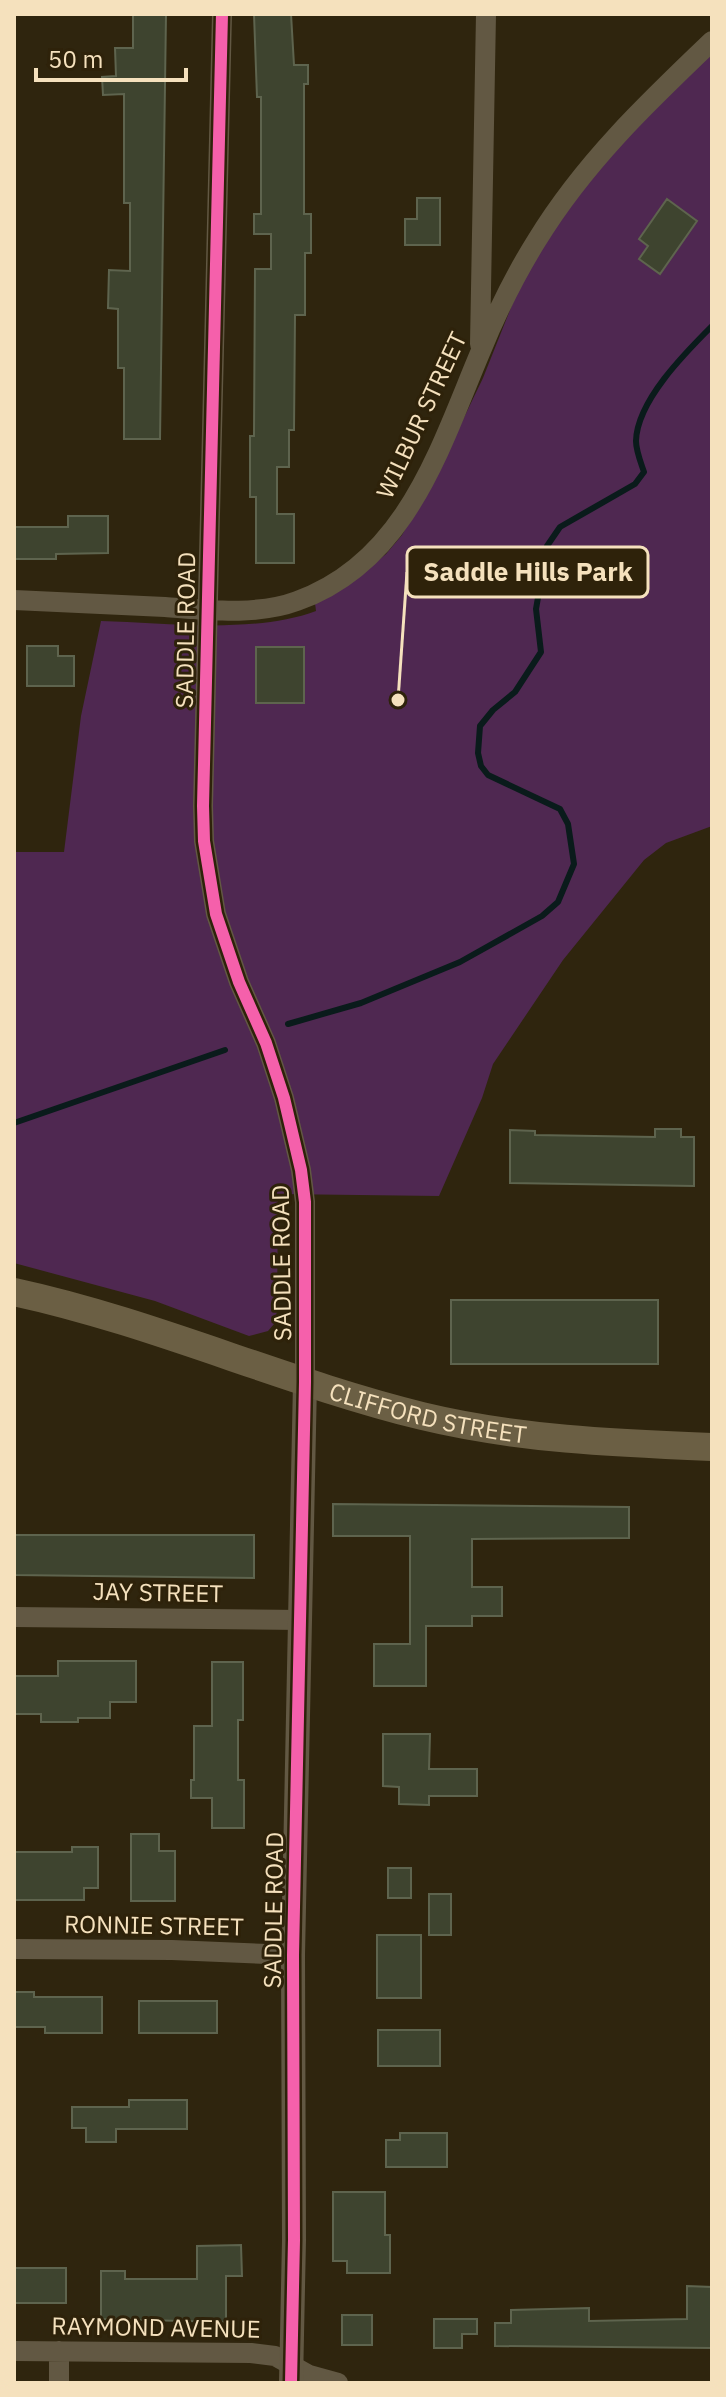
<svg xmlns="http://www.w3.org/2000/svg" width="726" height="2397" viewBox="0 0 726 2397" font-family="'IBM Plex Sans',sans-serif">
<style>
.green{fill:#4f2851}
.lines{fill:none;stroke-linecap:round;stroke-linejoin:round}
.stream{stroke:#0a1b1b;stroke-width:6}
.building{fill:#3e442f;stroke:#5e644e;stroke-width:2}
.minor{stroke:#625843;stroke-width:20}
.tertiary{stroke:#625843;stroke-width:24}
.secondary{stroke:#6b5f44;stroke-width:28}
.cycleway-casing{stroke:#2e220a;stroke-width:17}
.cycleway{stroke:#f560ab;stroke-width:12}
.labels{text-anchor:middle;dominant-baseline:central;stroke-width:6;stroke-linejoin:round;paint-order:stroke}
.street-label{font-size:24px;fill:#f5e1bd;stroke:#2e220a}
.leader{fill:none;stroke:#f5e1bd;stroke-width:3}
.callout-dot{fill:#f5e1bd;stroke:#2e220a;stroke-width:3}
.callout{fill:#2e220a;stroke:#f5e1bd;stroke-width:3}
.callout-label{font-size:26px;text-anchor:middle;font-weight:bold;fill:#f5e1bd}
</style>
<rect width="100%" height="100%" fill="#2f250e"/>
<path class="green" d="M 712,46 L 712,826 L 666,843 L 644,860 L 563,960 L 493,1064 L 482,1098 L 439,1196 L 278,1194 L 277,1311 L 274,1324 L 268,1331 L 249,1336 L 155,1301 L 14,1263 L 14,852 L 64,852 L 81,716 L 101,621 C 167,623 255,634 316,611 L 315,603 L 348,585 L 386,554 L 402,535 L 444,459 L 483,378 L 516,295 L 539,246 L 585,183 Z"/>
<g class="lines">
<path class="stream" d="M 288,1024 L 361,1003 L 460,962 L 542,916 L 558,902 L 574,864 L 568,824 L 560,809 L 488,775 L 481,766 L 478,753 L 480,726 L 493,710 L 515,692 L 541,652 L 536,609 L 547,546 L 560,527 L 635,484 L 644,472 C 641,463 636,451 636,441 C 637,401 685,353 712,326
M 14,1123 L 225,1050"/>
</g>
<path class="building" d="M 133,14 L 166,14 L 160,439 L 124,439 L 124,368 L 118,368 L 118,309 L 108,308 L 109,270 L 130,271 L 130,203 L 124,203 L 124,94 L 103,95 L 102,77 L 116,76 L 115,48 L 133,48 Z
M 254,14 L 291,14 L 294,65 L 308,65 L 308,84 L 304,84 L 304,214 L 311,214 L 311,253 L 305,253 L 305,315 L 295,315 L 294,430 L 289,430 L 289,467 L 277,467 L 277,514 L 294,514 L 294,563 L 256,563 L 256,497 L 250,497 L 250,436 L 254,436 L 255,269 L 271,269 L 271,234 L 254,234 L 254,214 L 261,214 L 261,97 L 257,97 Z
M 417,198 L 440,198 L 440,245 L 405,245 L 405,219 L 417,219 Z
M 667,199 L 697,221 L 660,274 L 639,259 L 648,246 L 639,239 Z
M 68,516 L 108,516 L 108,553 L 56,554 L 56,559 L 14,559 L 14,527 L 68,527 Z
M 27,646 L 58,646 L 58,656 L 74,656 L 74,686 L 27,686 Z
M 256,647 L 304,647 L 304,703 L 256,703 Z
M 655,1129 L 681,1129 L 681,1137 L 694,1137 L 694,1186 L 510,1183 L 510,1130 L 535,1131 L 535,1135 L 655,1137 Z
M 451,1300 L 658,1300 L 658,1364 L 451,1364 Z
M 333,1504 L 629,1507 L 629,1538 L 472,1539 L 472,1587 L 502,1587 L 502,1616 L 472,1616 L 472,1626 L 426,1626 L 426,1686 L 374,1686 L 374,1644 L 410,1644 L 410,1536 L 333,1536 Z
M 14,1535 L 254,1535 L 254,1578 L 14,1575 Z
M 58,1661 L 136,1661 L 136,1702 L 110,1702 L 110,1718 L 78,1718 L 78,1722 L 41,1722 L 41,1714 L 14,1714 L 14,1676 L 58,1676 Z
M 212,1662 L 243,1662 L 243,1720 L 238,1720 L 238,1780 L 244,1780 L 244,1828 L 212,1828 L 212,1798 L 191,1798 L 191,1780 L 194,1780 L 194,1726 L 212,1726 Z
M 383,1734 L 430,1734 L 429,1769 L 477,1769 L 477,1796 L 429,1796 L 429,1805 L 399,1804 L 399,1787 L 383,1786 Z
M 131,1834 L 159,1834 L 159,1851 L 175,1851 L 175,1901 L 131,1901 Z
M 72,1847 L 98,1847 L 98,1888 L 84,1888 L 84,1900 L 14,1900 L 14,1852 L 72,1852 Z
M 388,1868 L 411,1868 L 411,1898 L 388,1898 Z
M 429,1894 L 451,1894 L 451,1935 L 429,1935 Z
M 377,1935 L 421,1935 L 421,1998 L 377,1998 Z
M 14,1992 L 34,1992 L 34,1997 L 102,1997 L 102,2033 L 45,2033 L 45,2027 L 14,2027 Z
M 139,2001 L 217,2001 L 217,2033 L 139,2033 Z
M 378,2030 L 440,2030 L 440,2066 L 378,2066 Z
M 129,2100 L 187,2100 L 187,2129 L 116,2129 L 116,2142 L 86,2142 L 86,2128 L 72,2128 L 72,2107 L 129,2107 Z
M 400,2133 L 447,2133 L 447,2167 L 386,2167 L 386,2140 L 400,2140 Z
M 333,2192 L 385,2192 L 385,2235 L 390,2235 L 390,2273 L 347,2273 L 347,2261 L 333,2261 Z
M 241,2245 L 242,2276 L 226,2276 L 226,2322 L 101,2319 L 101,2271 L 125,2271 L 125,2279 L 197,2279 L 197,2246 Z
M 14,2268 L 66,2268 L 66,2303 L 14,2303 Z
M 687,2286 L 712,2287 L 712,2348 L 495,2346 L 495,2323 L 511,2323 L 511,2310 L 589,2308 L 589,2321 L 687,2319 Z
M 342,2315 L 372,2315 L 372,2345 L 342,2345 Z
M 434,2319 L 477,2319 L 477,2334 L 462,2334 L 462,2348 L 434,2348 Z"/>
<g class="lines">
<path class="minor" d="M 222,14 L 203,806 L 204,841 L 216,914 L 239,982 L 266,1043 L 284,1098 L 301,1170 L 305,1202 L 305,1382
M 480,344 L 486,14
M 14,600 C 64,602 115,605 165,607 C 207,610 257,616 297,601 C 406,562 439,450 480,353 C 496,314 515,275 537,240 C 584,163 647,103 712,41
M 14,1617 L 301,1620
M 14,1949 L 172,1950 L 293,1955
M 14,2351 L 251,2353 L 275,2356 L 309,2375 L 338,2383
M 59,2383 L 59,2351"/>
<path class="tertiary" d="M 291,2383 L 294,2240 L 293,1955 L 305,1382"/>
<path class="secondary" id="s1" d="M 14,1292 C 153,1322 284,1382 422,1416 C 517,1439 615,1443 712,1447"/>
<defs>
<path id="cycleway" d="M 222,14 L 203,806 L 204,841 L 216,914 L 239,982 L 266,1043 L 284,1098 L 301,1170 L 305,1202 L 305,1382 L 293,1955 L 294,2240 L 291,2383"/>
</defs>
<use href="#cycleway" class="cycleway-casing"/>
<use href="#cycleway" class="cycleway"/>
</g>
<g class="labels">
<g class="street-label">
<text transform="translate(421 415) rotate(-65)">WILBUR STREET</text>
<text transform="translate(185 630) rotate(-89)">SADDLE ROAD</text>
<text transform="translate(281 1263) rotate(-91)">SADDLE ROAD</text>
<text stroke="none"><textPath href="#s1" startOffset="432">CLIFFORD STREET</textPath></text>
<text transform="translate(158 1592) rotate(1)">JAY STREET</text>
<text transform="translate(273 1910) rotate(-89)">SADDLE ROAD</text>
<text transform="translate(154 1925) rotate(1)">RONNIE STREET</text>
<text transform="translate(156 2327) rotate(1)">RAYMOND AVENUE</text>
</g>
</g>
<path class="leader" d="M398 700L407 572"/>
<circle class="callout-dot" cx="398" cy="700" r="8"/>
<rect class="callout" x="407" y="547" width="241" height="50" rx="8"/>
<g class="callout-label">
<text x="528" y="581">Saddle Hills Park</text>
</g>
<rect width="726" height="2397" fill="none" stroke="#f5e1bd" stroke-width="32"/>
<path d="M36 68v12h150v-12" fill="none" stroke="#f5e1bd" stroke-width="4"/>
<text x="48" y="68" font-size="24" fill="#f5e1bd" stroke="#2e220a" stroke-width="6" paint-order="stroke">50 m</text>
</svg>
